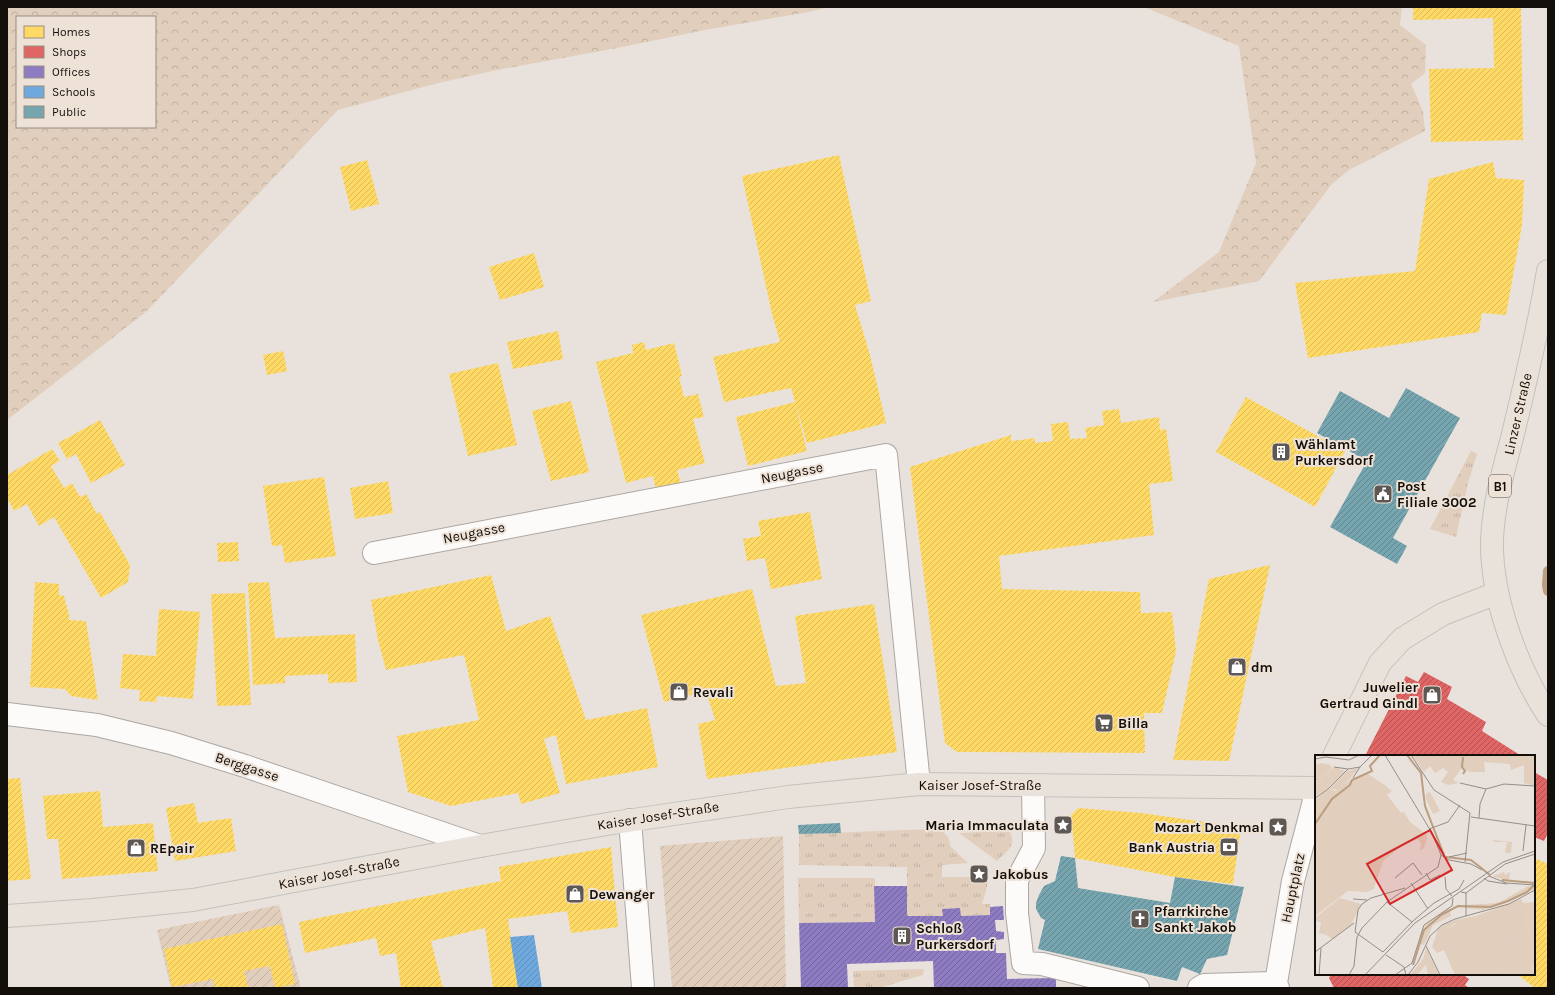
<svg xmlns="http://www.w3.org/2000/svg" width="1555" height="995" viewBox="0 0 1555 995" font-family="Karla,sans-serif">
<style>
.grass{fill:url(#grass-tufts)}
.forest{fill:url(#forest-crowns);fill-rule:evenodd}
.garden{fill:url(#garden-furrows)}
.homes{fill:url(#homes-hatch)}
.shops{fill:url(#shops-hatch)}
.offices{fill:url(#offices-hatch)}
.schools{fill:url(#schools-hatch)}
.public{fill:url(#public-hatch)}
.lines{fill:none;stroke-linecap:round;stroke-linejoin:round}
.stream{stroke:#bb9d7f;stroke-width:10}
.minor-casing{stroke:#aca7a3;stroke-width:24}
.major-casing{stroke:#c3c0bd;stroke-width:24}
.minor{stroke:#fcfbfa;stroke-width:22}
.major{stroke:#e9e2da;stroke-width:22}
.labels{text-anchor:middle;dominant-baseline:central;stroke-width:4;stroke-linejoin:round;paint-order:stroke}
.shield{fill:#eee2d7;stroke:#544e48;stroke-width:1}
.shield-label{font-size:13px;font-weight:bold;fill:#120e0a}
.street-label{font-size:14px;fill:#120e0a;stroke:#eee2d7}
.poi-label{font-size:14px;font-weight:bold;fill:#120e0a;stroke:#eee2d7;text-anchor:start}
.inset-river{fill:none;stroke:#bb9d7f;stroke-width:2}
.inset-road{fill:none;stroke:#938d88;stroke-width:1}
.view{fill:#d62828;fill-opacity:0.15;stroke:#d62828;stroke-width:2}
.inset-edge{fill:none;stroke:#120e0a;stroke-width:2}
</style>
<defs>
<pattern id="grass-tufts" width="24" height="20" patternUnits="userSpaceOnUse"><rect width="24" height="20" fill="#e1cebc"/><path d="M3 7l-1-3M5 7V3M7 7l1-3M15 17l-1-3M17 17v-4M19 17l1-3" fill="none" stroke="#c0b0a0"/></pattern>
<pattern id="forest-crowns" width="20" height="18" patternUnits="userSpaceOnUse"><rect width="20" height="18" fill="#e1cebc"/><path d="M2 6a3 3 0 1 1 6 0M12 15a3 3 0 1 1 6 0" fill="none" stroke="#c0b0a0"/></pattern>
<pattern id="garden-furrows" width="10" height="10" patternUnits="userSpaceOnUse"><rect width="10" height="10" fill="#e1cebc"/><path d="M-1 1l2-2M0 10L10 0M9 11l2-2" fill="none" stroke="#c0b0a0"/></pattern>
<pattern id="homes-hatch" width="6" height="6" patternUnits="userSpaceOnUse"><rect width="6" height="6" fill="#ffd966"/><path d="M-1 1l2-2M0 6l6-6M5 7l2-2" fill="none" stroke="#dab957"/></pattern>
<pattern id="shops-hatch" width="6" height="6" patternUnits="userSpaceOnUse"><rect width="6" height="6" fill="#e06666"/><path d="M-1 1l2-2M0 6l6-6M5 7l2-2" fill="none" stroke="#b45252"/></pattern>
<pattern id="offices-hatch" width="6" height="6" patternUnits="userSpaceOnUse"><rect width="6" height="6" fill="#8e7cc3"/><path d="M-1 1l2-2M0 6l6-6M5 7l2-2" fill="none" stroke="#73649d"/></pattern>
<pattern id="schools-hatch" width="6" height="6" patternUnits="userSpaceOnUse"><rect width="6" height="6" fill="#6fa8dc"/><path d="M-1 1l2-2M0 6l6-6M5 7l2-2" fill="none" stroke="#5f8fbb"/></pattern>
<pattern id="public-hatch" width="6" height="6" patternUnits="userSpaceOnUse"><rect width="6" height="6" fill="#76a5af"/><path d="M-1 1l2-2M0 6l6-6M5 7l2-2" fill="none" stroke="#5f858d"/></pattern>
</defs>
<rect width="100%" height="100%" fill="#e9e2dc"/>
<path class="grass" d="M 1471,451 L 1477,454 L 1468,483 L 1456,537 L 1430,529 Z
M 934,829 C 944,831 950,835 950,846 L 968,863 L 942,865 L 942,877 L 971,877 L 972,872 L 976,867 L 988,873 L 987,887 L 982,904 L 990,904 L 990,915 L 961,916 L 960,908 L 943,909 L 943,916 L 907,916 L 907,867 L 799,865 L 799,834 Z
M 1002,831 L 1010,832 C 1017,846 1006,851 997,861 L 959,833 Z
M 798,878 L 875,878 L 875,922 L 799,923 Z
M 924,969 L 923,975 L 879,988 L 854,988 L 853,971 Z"/>
<path class="forest" d="M 7,7 L 829,7 L 808,12 L 705,30 L 617,48 L 497,70 L 434,84 L 338,110 L 147,311 L 7,420 ZM 17,17 L 155,17 L 155,127 L 17,127 Z
M 1144,7 L 1402,7 L 1400,25 L 1426,45 L 1425,73 L 1411,84 L 1423,111 L 1425,131 L 1349,170 L 1331,185 L 1259,281 L 1153,302 L 1219,252 L 1256,163 L 1239,46 Z"/>
<path class="garden" d="M 783,836 L 786,988 L 672,988 L 660,846 Z
M 279,905 L 301,988 L 171,988 L 157,930 Z"/>
<path class="homes" d="M 1413,7 L 1521,7 L 1523,140 L 1431,142 L 1429,69 L 1494,68 L 1493,18 L 1413,20 Z
M 839,155 L 871,301 L 855,305 L 870,355 L 886,423 L 807,443 L 791,388 L 724,402 L 713,357 L 780,342 L 772,314 L 742,176 Z
M 367,160 L 379,204 L 351,211 L 340,167 Z
M 1493,162 L 1496,178 L 1524,180 L 1522,225 L 1506,315 L 1482,313 L 1479,332 L 1308,358 L 1295,283 L 1415,271 L 1429,179 Z
M 534,253 L 544,287 L 500,300 L 489,267 Z
M 558,331 L 563,359 L 513,369 L 507,342 Z
M 644,342 L 646,350 L 674,343 L 682,376 L 679,377 L 684,397 L 698,394 L 704,417 L 693,419 L 705,463 L 677,470 L 681,484 L 656,490 L 653,476 L 626,483 L 596,362 L 633,353 L 632,345 Z
M 283,351 L 287,371 L 267,375 L 263,355 Z
M 498,363 L 517,445 L 468,456 L 449,374 Z
M 1246,397 L 1345,451 L 1315,507 L 1216,452 Z
M 571,401 L 589,472 L 551,481 L 532,411 Z
M 795,402 L 807,451 L 748,466 L 736,417 Z
M 1119,409 L 1121,423 L 1159,417 L 1160,430 L 1166,429 L 1173,481 L 1149,484 L 1154,535 L 999,556 L 1002,589 L 1140,592 L 1141,613 L 1172,612 L 1176,651 L 1162,713 L 1144,713 L 1145,753 L 957,752 L 945,743 L 910,467 L 1011,435 L 1011,441 L 1035,438 L 1035,443 L 1053,441 L 1051,424 L 1068,422 L 1070,439 L 1087,438 L 1085,428 L 1104,425 L 1102,411 Z
M 100,420 L 125,465 L 91,483 L 76,454 L 67,459 L 58,443 Z
M 52,449 L 60,461 L 51,466 L 64,488 L 72,483 L 80,497 L 86,494 L 97,514 L 100,512 L 130,565 L 128,582 L 101,598 L 54,517 L 39,526 L 27,504 L 14,511 L 7,498 L 7,475 Z
M 324,477 L 336,556 L 285,563 L 282,545 L 272,546 L 263,486 Z
M 388,481 L 393,513 L 355,519 L 350,488 Z
M 810,512 L 822,579 L 771,589 L 765,558 L 747,561 L 743,539 L 761,536 L 758,521 Z
M 238,542 L 239,561 L 218,562 L 217,543 Z
M 1270,565 L 1229,761 L 1173,760 L 1209,579 Z
M 491,575 L 506,631 L 550,616 L 586,720 L 647,708 L 658,767 L 566,784 L 556,735 L 544,739 L 560,793 L 521,804 L 518,793 L 451,806 L 408,792 L 397,736 L 479,720 L 464,655 L 386,670 L 378,640 L 371,600 Z
M 35,582 L 59,584 L 59,595 L 64,596 L 69,615 L 69,620 L 86,621 L 98,700 L 71,696 L 65,689 L 30,687 Z
M 269,582 L 275,638 L 355,634 L 357,682 L 328,683 L 328,674 L 285,676 L 285,683 L 253,685 L 248,583 Z
M 752,589 L 776,686 L 806,683 L 795,616 L 874,604 L 897,752 L 707,779 L 698,724 L 715,720 L 706,691 L 664,702 L 641,615 Z
M 245,593 L 251,705 L 217,706 L 211,594 Z
M 159,609 L 200,612 L 193,699 L 157,696 L 156,702 L 139,701 L 140,690 L 120,688 L 123,654 L 156,656 Z
M 20,778 L 31,879 L 7,881 L 7,779 Z
M 100,791 L 103,827 L 153,823 L 158,871 L 62,879 L 58,839 L 47,839 L 43,796 Z
M 194,803 L 198,823 L 231,818 L 236,851 L 175,861 L 166,808 Z
M 1078,808 L 1141,813 L 1241,827 L 1233,884 L 1175,877 L 1075,858 L 1071,815 Z
M 611,847 L 618,927 L 571,933 L 567,911 L 508,919 L 518,988 L 493,988 L 485,928 L 431,941 L 443,988 L 401,988 L 396,953 L 380,956 L 376,938 L 305,953 L 299,922 L 501,881 L 499,867 Z
M 1534,858 L 1548,864 L 1548,988 L 1535,988 L 1517,974 L 1534,974 Z
M 282,924 L 295,984 L 275,988 L 270,966 L 244,971 L 248,987 L 241,988 L 215,988 L 213,979 L 172,987 L 164,949 Z"/>
<path class="shops" d="M 1424,672 L 1452,687 L 1447,699 L 1486,722 L 1482,731 L 1520,755 L 1519,756 L 1365,756 L 1406,676 L 1418,682 Z
M 1534,772 L 1548,780 L 1548,833 L 1544,841 L 1534,837 Z
M 1331,974 L 1462,974 L 1469,979 L 1465,985 L 1469,988 L 1334,988 L 1329,978 Z"/>
<path class="offices" d="M 874,886 L 907,886 L 907,916 L 943,916 L 942,909 L 960,908 L 961,916 L 990,915 L 990,907 L 1003,906 L 1004,920 L 995,920 L 996,931 L 1004,932 L 1004,939 L 996,940 L 996,953 L 1006,953 L 1007,979 L 1056,978 L 1056,988 L 934,988 L 933,961 L 847,964 L 848,988 L 801,988 L 799,923 L 875,922 Z"/>
<path class="schools" d="M 534,935 L 542,988 L 518,988 L 510,937 Z"/>
<path class="public" d="M 1406,388 L 1460,418 L 1393,538 L 1407,546 L 1397,564 L 1330,527 L 1367,461 L 1317,433 L 1340,391 L 1389,418 Z
M 840,823 L 841,833 L 799,834 L 798,825 Z
M 1061,856 L 1075,858 L 1078,888 L 1170,903 L 1175,877 L 1244,887 L 1227,955 L 1207,959 L 1200,974 L 1182,967 L 1177,981 L 1038,949 L 1045,920 L 1041,918 L 1036,909 L 1036,903 L 1039,895 L 1044,886 L 1055,881 Z"/>
<g class="lines">
<path class="stream" d="M 1548,571 L 1547,585 L 1548,591"/>
<defs>
<path id="minor" d="M 374,553 L 886,455 L 919,784
M 7,714 L 97,725 L 171,743 L 245,766 L 480,846
M 1033,786 L 1034,848 L 1017,880 L 1017,913 L 1023,963 L 1042,964 L 1138,988
M 630,820 L 643,988
M 1199,988 L 1204,985 L 1276,983
M 1278,988 L 1276,983 L 1293,881 L 1316,793"/>
<path id="major" d="M 1548,271 C 1539,326 1526,380 1513,434 C 1504,469 1493,505 1492,541 C 1491,597 1517,668 1548,715
M 1334,756 L 1380,663 L 1402,639 L 1443,614 L 1497,593
M 7,916 L 93,910 L 193,900 L 480,846 L 613,823 L 788,797 L 919,784 L 1316,788"/>
</defs>
<use href="#minor" class="minor-casing"/>
<use href="#major" class="major-casing"/>
<use href="#minor" class="minor"/>
<use href="#major" class="major"/>
</g>
<defs>
<symbol id="building-square" viewBox="-11 -11 22 22"><rect x="-9" y="-9" width="18" height="18" rx="4" fill="#5d5854" stroke="#eee2d7"/><path d="M-4-6H4V6H1V3H-1V6H-4ZM-2.5-4.3h1.7v1.8h-1.7ZM.8-4.3h1.7v1.8H.8ZM-2.5-1h1.7V.8h-1.7ZM.8-1h1.7V.8H.8Z" fill="#fff"/></symbol>
<symbol id="civic-square" viewBox="-11 -11 22 22"><rect x="-9" y="-9" width="18" height="18" rx="4" fill="#5d5854" stroke="#eee2d7"/><path d="M-.6-6.5H3V-4.5H.6V-3L4-1V1h2V6H-6V1h2V-1L-.6-3ZM-1.2 2.5V6h2.4V2.5Z" fill="#fff"/></symbol>
<symbol id="shop-square" viewBox="-11 -11 22 22"><rect x="-9" y="-9" width="18" height="18" rx="4" fill="#5d5854" stroke="#eee2d7"/><path d="M-5-2.5h2.3a2.7 3.5 0 0 1 5.4 0H5L5.5 6h-11ZM-1.5-2.5h3a1.5 2.3 0 0 0-3 0Z" fill="#fff"/></symbol>
<symbol id="supermarket-square" viewBox="-11 -11 22 22"><rect x="-9" y="-9" width="18" height="18" rx="4" fill="#5d5854" stroke="#eee2d7"/><path d="M-6-5.5h2.5l.6 2H6L4.5 2H-2.5L-4.4-4H-6ZM-1.5 3.2a1.3 1.3 0 1 0 .1 0ZM3 3.2a1.3 1.3 0 1 0 .1 0Z" fill="#fff"/></symbol>
<symbol id="sight-square" viewBox="-11 -11 22 22"><rect x="-9" y="-9" width="18" height="18" rx="4" fill="#5d5854" stroke="#eee2d7"/><path d="M0-6L1.8-2.2L6-1.7L2.9 1.2L3.7 5.4L0 3.3L-3.7 5.4L-2.9 1.2L-6-1.7L-1.8-2.2Z" fill="#fff"/></symbol>
<symbol id="bank-square" viewBox="-11 -11 22 22"><rect x="-9" y="-9" width="18" height="18" rx="4" fill="#5d5854" stroke="#eee2d7"/><path d="M-6-4H6V4H-6ZM0-2.3a2.3 2.3 0 1 0 0 4.6a2.3 2.3 0 1 0 0-4.6Z" fill="#fff"/></symbol>
<symbol id="church-square" viewBox="-11 -11 22 22"><rect x="-9" y="-9" width="18" height="18" rx="4" fill="#5d5854" stroke="#eee2d7"/><path d="M-1.2-6h2.4v3.5h3.3v2.4h-3.3V6h-2.4V-.1h-3.3v-2.4h3.3Z" fill="#fff"/></symbol>
</defs>
<g fill-rule="evenodd">
<use href="#building-square" x="1270" y="441" width="22" height="22"/>
<use href="#civic-square" x="1372" y="483" width="22" height="22"/>
<use href="#shop-square" x="1226" y="656" width="22" height="22"/>
<use href="#shop-square" x="668" y="681" width="22" height="22"/>
<use href="#shop-square" x="1421" y="684" width="22" height="22"/>
<use href="#supermarket-square" x="1093" y="712" width="22" height="22"/>
<use href="#sight-square" x="1052" y="814" width="22" height="22"/>
<use href="#sight-square" x="1267" y="816" width="22" height="22"/>
<use href="#bank-square" x="1218" y="836" width="22" height="22"/>
<use href="#shop-square" x="125" y="837" width="22" height="22"/>
<use href="#sight-square" x="968" y="863" width="22" height="22"/>
<use href="#shop-square" x="564" y="883" width="22" height="22"/>
<use href="#church-square" x="1129" y="908" width="22" height="22"/>
<use href="#building-square" x="891" y="925" width="22" height="22"/>
</g>
<g class="labels">
<rect class="shield" x="1489" y="475" width="22" height="22" rx="3"/>
<g class="shield-label">
<text x="1500" y="486">B1</text>
</g>
<g class="street-label">
<text transform="translate(1518 414) rotate(-77)">Linzer Straße</text>
<text transform="translate(792 473) rotate(-11)">Neugasse</text>
<text transform="translate(474 533) rotate(-11)">Neugasse</text>
<text transform="translate(247 767) rotate(18)">Berggasse</text>
<text x="980" y="785">Kaiser Josef-Straße</text>
<text transform="translate(658 816) rotate(-9)">Kaiser Josef-Straße</text>
<text transform="translate(339 873) rotate(-11)">Kaiser Josef-Straße</text>
<text transform="translate(1293 888) rotate(-78)">Hauptplatz</text>
</g>
<g class="poi-label">
<text x="1295" y="444">Wählamt<tspan x="1295" dy="16">Purkersdorf</tspan></text>
<text x="1397" y="486">Post<tspan x="1397" dy="16">Filiale 3002</tspan></text>
<text x="1251" y="667">dm</text>
<text x="1418" y="687" text-anchor="end">Juwelier<tspan x="1418" dy="16">Gertraud Gindl</tspan></text>
<text x="693" y="692">Revali</text>
<text x="1118" y="723">Billa</text>
<text x="1049" y="825" text-anchor="end">Maria Immaculata</text>
<text x="1264" y="827" text-anchor="end">Mozart Denkmal</text>
<text x="1215" y="847" text-anchor="end">Bank Austria</text>
<text x="150" y="848">REpair</text>
<text x="993" y="874">Jakobus</text>
<text x="589" y="894">Dewanger</text>
<text x="1154" y="911">Pfarrkirche<tspan x="1154" dy="16">Sankt Jakob</tspan></text>
<text x="916" y="928">Schloß<tspan x="916" dy="16">Purkersdorf</tspan></text>
</g>
</g>
<g transform="translate(1315 755)">
<rect width="220" height="220" fill="#e9e2dc"/>
<path d="M 213,131 L 220,131 L 220,134 L 194,147 L 168,155 L 150,153 L 150,150 L 183,148 ZM 134,152 L 136,161 L 118,170 L 109,190 L 105,189 L 106,178 L 112,168 ZM 220,152 L 220,189 L 213,177 L 211,157 ZM 161,161 L 159,169 L 143,177 L 127,190 L 128,181 L 131,175 L 141,169 L 140,165 ZM 1,162 L 8,164 L 12,180 L 4,178 L 6,168 L 0,165 ZM 204,186 L 213,198 L 220,220 L 191,220 L 169,196 L 175,191 Z" fill="#e1cebc"/>
<path d="M 97,0 L 220,0 L 220,31 L 209,28 L 209,10 L 196,15 L 195,9 L 169,7 L 170,17 L 155,17 L 147,13 L 138,25 L 144,28 L 133,30 L 126,27 L 133,17 L 128,13 L 120,18 L 115,11 L 109,17 ZM 6,8 L 15,10 L 17,13 L 0,30 L 0,10 ZM 53,19 L 71,31 L 77,36 L 72,40 L 86,58 L 89,57 L 95,67 L 111,79 L 112,83 L 109,93 L 105,96 L 106,88 L 103,84 L 90,88 L 68,106 L 59,134 L 52,137 L 33,136 L 0,161 L 0,55 L 12,40 L 9,37 L 14,34 L 21,36 L 35,25 ZM 206,144 L 208,148 L 220,147 L 220,152 L 211,157 L 213,177 L 220,189 L 220,215 L 204,186 L 175,191 L 169,196 L 191,220 L 140,220 L 129,195 L 122,198 L 117,192 L 123,174 L 128,170 L 141,165 L 142,167 L 131,175 L 127,190 L 143,177 L 159,169 L 161,161 ZM 111,193 L 124,220 L 113,220 L 111,210 L 102,220 L 95,220 L 108,204 Z" fill="#e1cebc"/>
<path d="M 25,80 L 31,82 L 32,91 L 22,110 L 9,125 L 0,118 L 0,102 ZM 25,143 L 46,149 L 36,170 L 17,184 L 12,180 L 8,164 L 1,162 Z" fill="#e1cebc"/>
<path d="M 19,12 L 30,16 L 13,33 L 0,41 L 0,30 ZM 44,13 L 25,35 L 14,34 L 32,16 ZM 9,37 L 12,40 L 0,55 L 0,44 ZM 189,117 L 190,120 L 195,117 L 194,126 L 177,121 Z" fill="#e1cebc"/>
<path d="M 115,37 L 125,56 L 118,59 L 111,44 L 111,39 ZM 178,85 L 197,87 L 196,98 L 190,98 L 192,87 L 178,87 Z" fill="#e1cebc"/>
<path class="inset-river" d="M 92,0 L 106,18 L 110,51 L 129,100M 148,19 L 150,16 L 147,12 L 148,2M 0,69 L 17,44 L 35,30 L 37,25 L 57,16 L 55,11 L 65,0M 131,102 L 156,105 L 175,120M 187,125 L 220,128M 98,210 L 109,175 L 126,160 L 143,151 L 175,152 L 193,146 L 212,137 L 219,130"/>
<path class="inset-road" d="M 70,0 L 117,78 L 126,100 L 134,105 L 156,109 L 167,115M 96,0 L 119,35 L 155,58 L 150,107M 0,4 L 11,2 L 34,5 L 44,0M 19,12 L 33,14M 38,23 L 45,12M 145,28 L 171,34M 171,34 L 189,29 L 220,31M 0,43 L 13,34 L 33,14 L 45,12 L 57,0M 156,62 L 220,71M 164,63 L 165,49 L 171,34M 114,74 L 133,67 L 145,50M 208,96 L 211,70M 134,102 L 152,98M 111,118 L 115,125 L 125,120M 174,121 L 191,128 L 220,130M 130,122 L 131,134 L 137,141M 80,123 L 98,108 L 107,120M 169,123 L 173,126 L 192,129M 96,128 L 113,154M 90,133 L 56,143 L 47,149 L 43,155 L 40,177 L 68,197 L 98,166 L 119,148 L 144,134 L 149,125M 146,137 L 151,138 L 190,109 L 220,99M 38,144 L 52,145M 72,147 L 97,167M 151,161 L 151,138M 111,191 L 125,220M 0,197 L 39,168M 71,200 L 89,212 L 91,220M 4,220 L 6,193M 34,220 L 39,211 L 42,182 L 47,173 L 72,147 L 123,112 L 126,100M 50,220 L 100,168 L 188,107 L 220,96M 80,220 L 97,208 L 109,170 L 137,151 L 138,143M 93,220 L 103,207 L 115,181 L 127,170 L 140,164 L 194,149 L 220,135"/>
<path class="view" d="M 115,75 L 137,115 L 75,149 L 52,109 Z"/>
<rect width="220" height="220" class="inset-edge"/>
</g>
<rect width="1555" height="995" fill="none" stroke="#120e0a" stroke-width="16"/>
<rect x="16" y="16" width="140" height="112" fill="#eee2d7" stroke="#968d85"/>
<rect x="24" y="26" width="20" height="12" fill="#ffd966" stroke="#968d85"/>
<text x="52" y="36" font-size="12" fill="#120e0a">Homes</text>
<rect x="24" y="46" width="20" height="12" fill="#e06666" stroke="#968d85"/>
<text x="52" y="56" font-size="12" fill="#120e0a">Shops</text>
<rect x="24" y="66" width="20" height="12" fill="#8e7cc3" stroke="#968d85"/>
<text x="52" y="76" font-size="12" fill="#120e0a">Offices</text>
<rect x="24" y="86" width="20" height="12" fill="#6fa8dc" stroke="#968d85"/>
<text x="52" y="96" font-size="12" fill="#120e0a">Schools</text>
<rect x="24" y="106" width="20" height="12" fill="#76a5af" stroke="#968d85"/>
<text x="52" y="116" font-size="12" fill="#120e0a">Public</text>
</svg>
